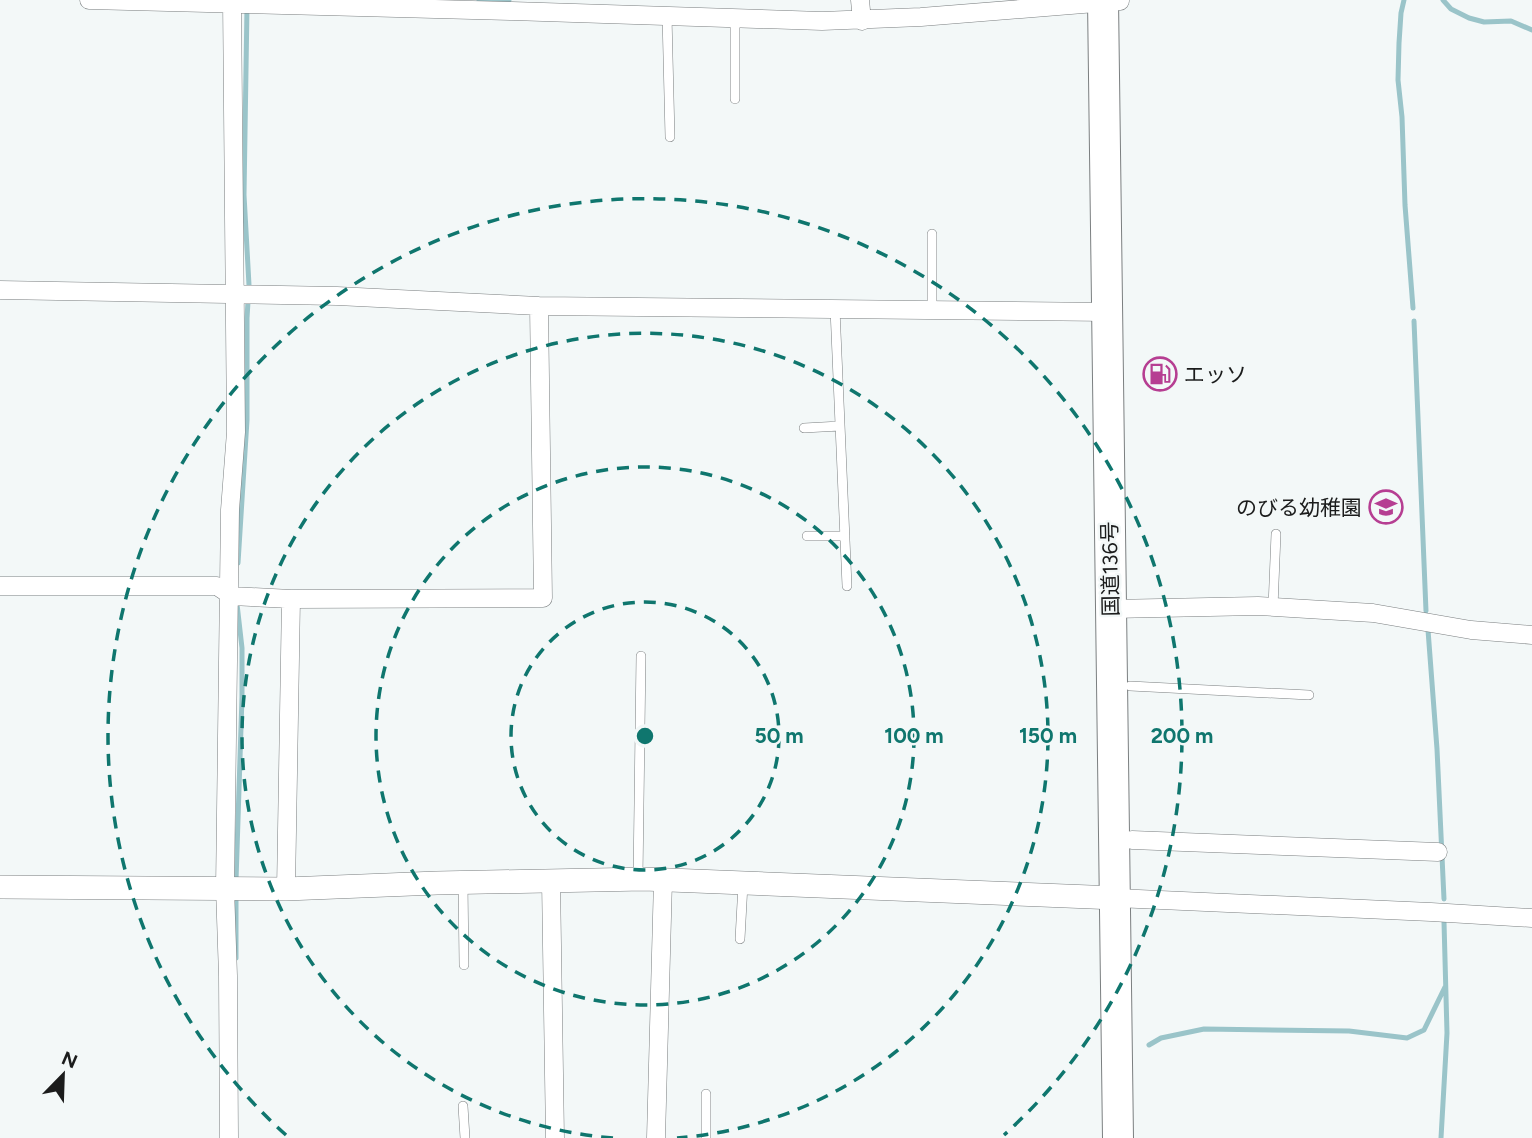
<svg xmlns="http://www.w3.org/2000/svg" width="1532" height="1138" viewBox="0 0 1532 1138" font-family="Figtree,'Noto Sans JP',sans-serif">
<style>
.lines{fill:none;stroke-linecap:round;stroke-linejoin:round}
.stream{stroke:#9ac4c9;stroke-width:5}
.service-casing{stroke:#7b7f80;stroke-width:10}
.minor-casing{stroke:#7b7f80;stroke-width:19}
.tertiary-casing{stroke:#7b7f80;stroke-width:24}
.trunk-casing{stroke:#7b7f80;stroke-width:32}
.service{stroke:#fff;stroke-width:9}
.minor{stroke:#fff;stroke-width:18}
.tertiary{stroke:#fff;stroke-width:23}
.trunk{stroke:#fff;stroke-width:30}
.ring{fill:none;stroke:#0f766e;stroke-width:3.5;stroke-dasharray:12 9}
.labels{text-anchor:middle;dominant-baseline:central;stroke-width:5;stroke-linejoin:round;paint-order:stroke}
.poi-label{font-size:21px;fill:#1b1c1c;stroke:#f3f8f8;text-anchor:start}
.street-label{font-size:21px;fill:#1b1c1c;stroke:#f3f8f8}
.centre{fill:#0f766e;stroke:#f3f8f8;stroke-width:3.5}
.ring-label{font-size:21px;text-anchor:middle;font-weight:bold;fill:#0f766e;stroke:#f3f8f8;stroke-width:5;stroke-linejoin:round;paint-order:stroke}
</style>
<rect width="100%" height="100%" fill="#f3f8f8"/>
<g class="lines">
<path class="stream" d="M 479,0 L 500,2 L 509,0
M 1404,0 L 1401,13 L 1399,43 L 1398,80 L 1402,117 L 1405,205 L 1413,308
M 1443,0 L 1451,9 L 1469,18 L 1484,22 L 1511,21 L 1532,30
M 1414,321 L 1426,611
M 238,563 L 247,420 L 247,318 L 249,285 L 244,195 L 247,7
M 1428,630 L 1437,749 L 1444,899
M 236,881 L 242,697 L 242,648 L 237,604
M 236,958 L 236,895
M 1149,1045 L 1161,1038 L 1204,1029 L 1349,1031 L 1407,1038 L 1424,1030 L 1445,987
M 1441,1138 L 1447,1033 L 1444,922"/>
<defs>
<path id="service" d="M 667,16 L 670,137
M 735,99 L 735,19
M 835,309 L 847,586
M 932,309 L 932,234
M 804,428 L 840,426
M 807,536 L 845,536
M 1273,607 L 1276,534
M 1130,686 L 1309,695
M 638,878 L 641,656
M 463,883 L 464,965
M 740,939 L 743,884
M 463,1106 L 465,1138
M 706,1138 L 706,1094"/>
<path id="minor" d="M 89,0 L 512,11 L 822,21 L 921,17 L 1120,1
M 860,0 L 862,21
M 0,290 L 337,296 L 539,306 L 1108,312
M 0,586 L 217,586 L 232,596 L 291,599 L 543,598 L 539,306
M 1111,609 L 1258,606 L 1373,613 L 1471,630 L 1532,635
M 1132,840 L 1438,852
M 551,881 L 555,1138
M 286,889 L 291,599
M 1116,898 L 1431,912 L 1532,918
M 229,1138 L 228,976 L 225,888 L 230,510 L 236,432 L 232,0
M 656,1138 L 663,880"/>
<path id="tertiary" d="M 0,887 L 286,889 L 437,883 L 644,879 L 1116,898"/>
<path id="trunk" d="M 1103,0 L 1118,1138"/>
</defs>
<use href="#service" class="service-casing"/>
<use href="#minor" class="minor-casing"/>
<use href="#tertiary" class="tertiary-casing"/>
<use href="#trunk" class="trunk-casing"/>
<use href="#service" class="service"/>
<use href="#minor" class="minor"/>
<use href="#tertiary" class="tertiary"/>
<use href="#trunk" class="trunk"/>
</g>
<g class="ring">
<circle cx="645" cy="736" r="134"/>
<circle cx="645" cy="736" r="269"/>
<path d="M613 1138A403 403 0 1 1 677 1138"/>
<path d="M286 1135A537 537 0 1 1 1004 1135"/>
</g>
<defs>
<symbol id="fuel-ring" viewBox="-11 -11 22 22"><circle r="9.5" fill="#f3f8f8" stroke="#b63e92" stroke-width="1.5"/><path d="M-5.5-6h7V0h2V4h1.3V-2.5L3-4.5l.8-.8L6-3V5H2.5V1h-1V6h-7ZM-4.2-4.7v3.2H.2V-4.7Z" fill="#b63e92"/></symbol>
<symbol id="school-ring" viewBox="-11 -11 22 22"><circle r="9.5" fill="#f3f8f8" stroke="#b63e92" stroke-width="1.5"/><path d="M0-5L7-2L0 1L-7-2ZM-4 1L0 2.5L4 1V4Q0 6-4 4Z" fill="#b63e92"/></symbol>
</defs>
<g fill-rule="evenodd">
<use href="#fuel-ring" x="1141" y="355" width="38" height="38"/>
<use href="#school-ring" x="1367" y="488" width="38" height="38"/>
</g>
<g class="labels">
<g class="poi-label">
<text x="1184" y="374">エッソ</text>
<text x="1362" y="507" text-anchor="end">のびる幼稚園</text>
</g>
<g class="street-label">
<text transform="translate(1110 569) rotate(-91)">国道136号</text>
</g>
</g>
<circle cx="645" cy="736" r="10" class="centre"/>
<g class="ring-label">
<text x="779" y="743">50 m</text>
<text x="914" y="743">100 m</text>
<text x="1048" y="743">150 m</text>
<text x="1182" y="743">200 m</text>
</g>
<g transform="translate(63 1075) rotate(23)" stroke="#f3f8f8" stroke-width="5" paint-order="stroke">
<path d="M0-5L12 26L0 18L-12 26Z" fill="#1b1c1c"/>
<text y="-10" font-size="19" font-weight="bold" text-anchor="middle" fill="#1b1c1c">N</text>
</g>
</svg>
